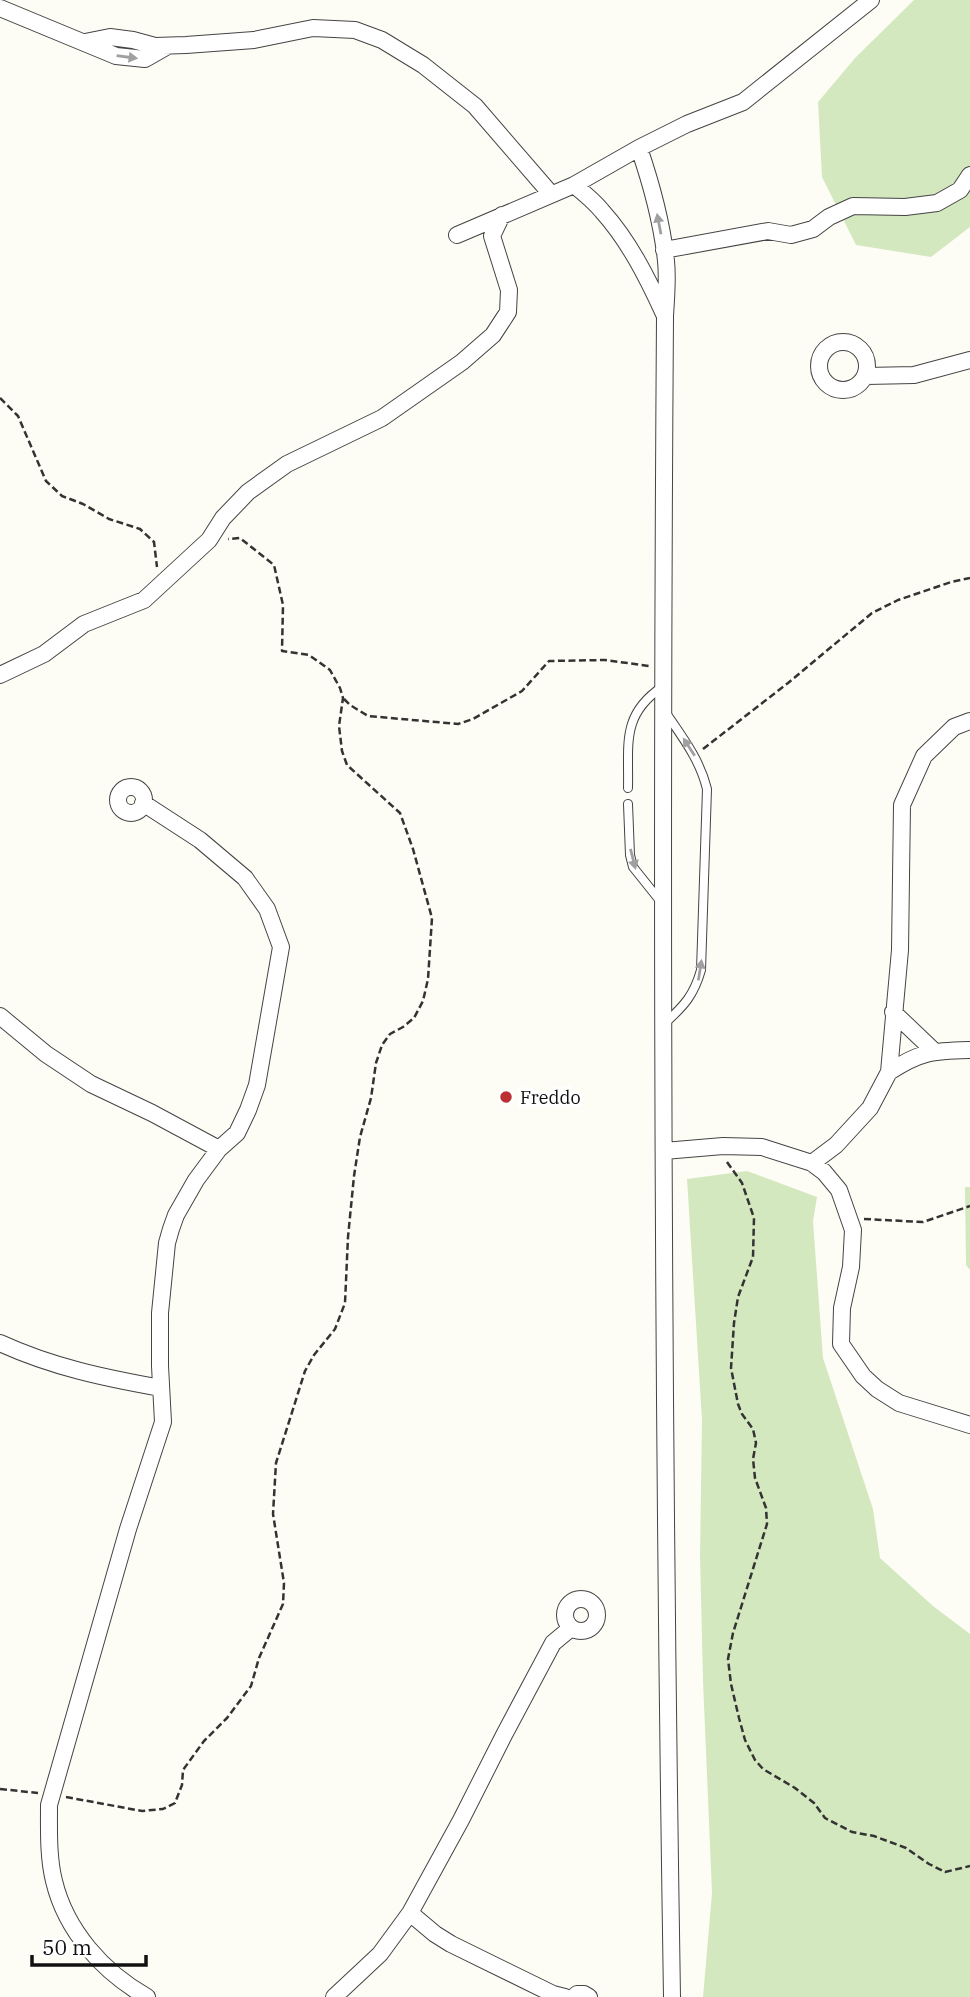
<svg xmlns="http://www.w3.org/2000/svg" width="970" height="1997" viewBox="0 0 970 1997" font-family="'IBM Plex Serif',serif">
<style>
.green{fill:#d4e8bf}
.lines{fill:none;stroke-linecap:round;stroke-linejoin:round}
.service-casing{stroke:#444;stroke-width:10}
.minor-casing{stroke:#444;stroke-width:18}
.path{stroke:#333;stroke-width:2.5;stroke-dasharray:7 3.5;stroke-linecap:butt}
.service{stroke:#fff;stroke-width:8}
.minor{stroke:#fff;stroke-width:16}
.oneway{fill:#a0a0a0}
.poi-dot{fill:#ba3035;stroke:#fff;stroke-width:2.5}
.labels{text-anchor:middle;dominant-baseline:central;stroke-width:7;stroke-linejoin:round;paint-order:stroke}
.poi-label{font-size:18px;fill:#111;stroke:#fff;text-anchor:start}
</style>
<rect width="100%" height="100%" fill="#fefdf5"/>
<path class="green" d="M 914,0 L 970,0 L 970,227 L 931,257 L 856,245 L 822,177 L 818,102 L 856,57 Z
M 747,1171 L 817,1197 L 813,1221 L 823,1358 L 873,1509 L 880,1558 L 933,1606 L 970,1634 L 970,1997 L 703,1997 L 712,1893 L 703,1681 L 700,1556 L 702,1420 L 687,1179 Z
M 965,1187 L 970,1187 L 970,1270 L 966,1265 Z"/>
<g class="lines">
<defs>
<path id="service" d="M 628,788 C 629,744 621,715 662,687
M 628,804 L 630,855 L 633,867 L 661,902
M 665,1023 C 684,1006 694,995 701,970 L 707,789 C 700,760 683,738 666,713"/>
<path id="minor" d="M 0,8 L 116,56 L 145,59 L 166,47
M 85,42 L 110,37 L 133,40 L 155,46 L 186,45 L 254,40 L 313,28 L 355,30 L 382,40 L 423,65 L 475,106 L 551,194
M 639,148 C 651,183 662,223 666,261 C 668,279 666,298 665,316 C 661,876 663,1437 672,1997
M 574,185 C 584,193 594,201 602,211 C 629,241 647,277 664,314
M 457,235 L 574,185 L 639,148 L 687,124 L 743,102 L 871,0
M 664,250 L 768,231 L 791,235 L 813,229 L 829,217 L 853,206 L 905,207 L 937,203 L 960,190 L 970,175
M819 366a24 24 0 1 1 48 0a24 24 0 1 1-48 0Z
M 866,376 L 914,375 L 970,360
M 0,675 L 44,654 L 84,624 L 144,600 L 209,540 L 223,518 L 248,492 L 287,464 L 382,418 L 462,362 L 493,335 L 508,312 L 509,290 L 492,236 L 502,215
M118 800a13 13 0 1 1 26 0a13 13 0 1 1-26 0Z
M 143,803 L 200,840 L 245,878 L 267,909 L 281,947 L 257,1085 L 248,1110 L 237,1133 L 219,1149 L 196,1180 L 176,1215 L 171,1229 L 167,1243 L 160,1313 L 160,1366 L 163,1422 L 128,1529 L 49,1805 C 49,1830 48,1857 54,1881 C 66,1931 103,1972 147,1997
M 893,1012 L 934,1051
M 0,1016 L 46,1054 L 91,1084 L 152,1113 L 219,1149
M 889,1072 C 921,1051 933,1051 970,1050
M 664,1151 L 723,1146 L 762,1147 L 812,1163 L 824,1172 L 839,1190 L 853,1230 L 851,1267 L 842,1308 L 841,1344 L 863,1376 L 877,1389 L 899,1403 L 970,1425
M 812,1163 L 836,1145 L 870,1108 L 889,1072 L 900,950 L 902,805 L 924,756 L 954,727 L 970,721
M 0,1343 C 52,1367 105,1378 161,1388
M565 1615a16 16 0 1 1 32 0a16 16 0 1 1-32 0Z
M 410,1913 L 435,1934 L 451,1944 L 553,1994 L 565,1997
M 334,1997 L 380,1954 L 410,1913 L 461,1820 L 504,1735 L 553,1643 L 571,1628
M 574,1997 L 577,1994 L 584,1994 L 589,1997"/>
</defs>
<use href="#service" class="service-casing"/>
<use href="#minor" class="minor-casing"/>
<path class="path" d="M 0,398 L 18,416 L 46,481 L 62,496 L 83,504 L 109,519 L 140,529 L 154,542 L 157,567
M 344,699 L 350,705 L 368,716 L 458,724 L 473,719 L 522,691 L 549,661 L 605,660 L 649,666
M 703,749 L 788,683 L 872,613 L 898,600 L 951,582 L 970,578
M 727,1162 L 742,1183 L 754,1218 L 753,1257 L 738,1297 L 734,1323 L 731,1368 L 738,1404 L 742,1414 L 753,1429 L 756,1443 L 753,1459 L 755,1478 L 766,1508 L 767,1524 L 733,1633 L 728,1659 L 731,1684 L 739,1718 L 745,1740 L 755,1760 L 763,1769 L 795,1788 L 814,1803 L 825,1818 L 852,1832 L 874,1836 L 906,1848 L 929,1864 L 945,1872 L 970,1866
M 864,1219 L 923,1222 L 970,1206
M 0,1789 L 38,1793
M 66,1797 L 142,1811 L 163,1809 L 175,1803 L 182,1785 L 183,1770 L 204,1741 L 227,1718 L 251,1686 L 259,1658 L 283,1604 L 284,1583 L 273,1514 L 276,1463 L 305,1371 L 314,1355 L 335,1329 L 345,1303 L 348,1237 L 354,1176 L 360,1137 L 371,1098 L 376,1063 L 382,1045 L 390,1034 L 403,1027 L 414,1018 L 423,1001 L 428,979 L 432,918 L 413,849 L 400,813 L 347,765 L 342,751 L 339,726 L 343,698 L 340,688 L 330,670 L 309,655 L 282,651 L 283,605 L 274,565 L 240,538 L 228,539"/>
<use href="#service" class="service"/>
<use href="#minor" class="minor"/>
</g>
<defs><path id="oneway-solid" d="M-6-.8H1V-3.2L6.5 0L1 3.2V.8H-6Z" transform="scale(1.75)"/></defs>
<g class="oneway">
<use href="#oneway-solid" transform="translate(127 57) rotate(8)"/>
<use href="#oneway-solid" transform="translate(659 224) rotate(-101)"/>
<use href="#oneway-solid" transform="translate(689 747) rotate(-123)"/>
<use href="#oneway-solid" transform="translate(633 859) rotate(76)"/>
<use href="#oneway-solid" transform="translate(700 970) rotate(-81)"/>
</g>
<circle class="poi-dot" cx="506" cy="1097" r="7"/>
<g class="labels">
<g class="poi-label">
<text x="520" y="1097">Freddo</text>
</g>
</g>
<path d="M32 1955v10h114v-10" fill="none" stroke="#111111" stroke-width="3.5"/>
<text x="42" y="1955" font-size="21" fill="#111111" stroke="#ffffff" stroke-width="5" paint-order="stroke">50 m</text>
</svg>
